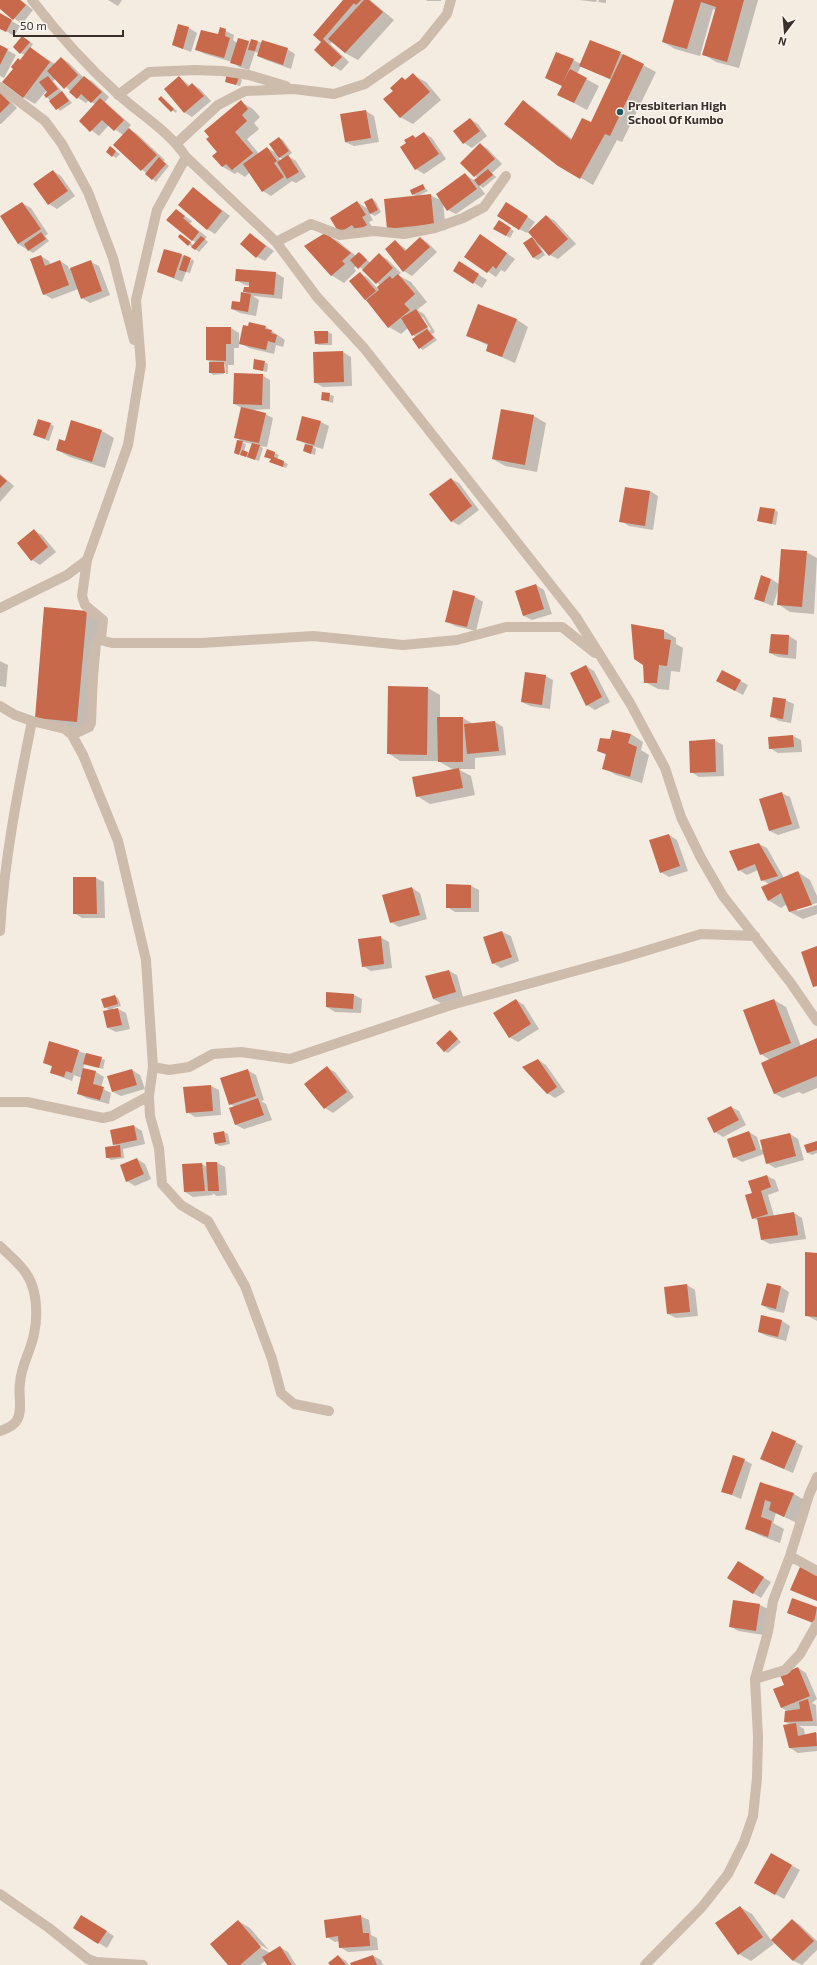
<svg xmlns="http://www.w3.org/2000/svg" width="817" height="1965" viewBox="0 0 817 1965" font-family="'Exo 2',sans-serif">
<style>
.shadow{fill:#0003;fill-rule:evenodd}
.building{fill:#c8694b}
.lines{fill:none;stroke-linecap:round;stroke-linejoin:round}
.minor{stroke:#cdbbac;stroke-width:10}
.poi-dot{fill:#1f5a5e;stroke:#fbf5ee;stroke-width:1.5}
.labels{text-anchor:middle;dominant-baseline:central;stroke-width:3;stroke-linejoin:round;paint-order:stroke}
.poi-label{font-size:12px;font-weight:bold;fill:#3b302b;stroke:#fbf5ee;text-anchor:start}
</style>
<rect width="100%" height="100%" fill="#f4ebe1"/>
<path class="shadow" d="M 0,0 L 21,0 L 33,10 L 22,24 L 0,8 Z
M 108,0 L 122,0 L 118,6 Z
M 345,0 L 370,0 L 394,20 L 358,60 L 345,53 L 333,41 L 330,44 L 349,62 L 341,71 L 333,66 L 322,42 L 314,35 Z
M 426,0 L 441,0 L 441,1 L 427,1 Z
M 579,0 L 597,0 L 596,2 Z
M 599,0 L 606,0 L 606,3 L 598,2 Z
M 675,0 L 758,0 L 739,68 L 716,62 L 703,54 L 716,10 L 713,9 L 700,56 L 675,49 L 663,42 Z
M 0,14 L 20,26 L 14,36 L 0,27 Z
M 189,28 L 197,33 L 191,52 L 173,45 Z
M 220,28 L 234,35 L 233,40 L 237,43 L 248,42 L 251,44 L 252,40 L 287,49 L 295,54 L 291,69 L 266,60 L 258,56 L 259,53 L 255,52 L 249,70 L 239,67 L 232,62 L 205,54 L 197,50 L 219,36 Z
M 23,37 L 33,44 L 30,48 L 55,64 L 61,58 L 69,63 L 83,77 L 92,81 L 109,97 L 105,102 L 131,125 L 128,129 L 137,134 L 165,160 L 163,161 L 169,166 L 156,182 L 114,144 L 123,135 L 109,125 L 99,136 L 80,121 L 96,105 L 89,100 L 86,103 L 78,98 L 56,78 L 53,81 L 72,103 L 60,111 L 45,95 L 49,92 L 47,90 L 35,104 L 23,97 L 20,61 L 25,55 L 21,53 Z
M 0,46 L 16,55 L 4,78 L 0,76 Z
M 620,53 L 656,72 L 622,142 L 617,140 L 593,185 L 559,165 L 523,102 L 535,109 L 572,139 L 591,123 L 611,80 L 581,66 L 577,74 L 599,86 L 587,110 L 559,95 L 563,86 L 546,78 L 573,60 L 581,64 Z
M 413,75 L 426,82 L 441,100 L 413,124 L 400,117 L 394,91 L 403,78 L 406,81 Z
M 179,77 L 190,86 L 192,84 L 200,89 L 211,101 L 192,117 L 184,112 Z
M 238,77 L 242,80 L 240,86 L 230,83 Z
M 0,90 L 17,108 L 1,124 L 0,124 Z
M 161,97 L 177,111 L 176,113 L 159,99 Z
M 241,102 L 253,109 L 260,117 L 254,123 L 259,129 L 247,139 L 259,154 L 267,148 L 278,154 L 279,138 L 283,140 L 292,153 L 288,156 L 296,161 L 306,177 L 296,183 L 292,181 L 271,196 L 263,191 L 250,172 L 245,177 L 237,172 L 235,174 L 223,167 L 214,156 L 218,152 ZM 277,156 L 283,159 L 281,161 Z
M 366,111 L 374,116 L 379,142 L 354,146 L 345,142 Z
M 470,119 L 478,124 L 487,136 L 472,148 L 464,143 Z
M 424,133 L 432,138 L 446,159 L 424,174 L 416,169 L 408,143 L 413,136 L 417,138 Z
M 480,144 L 488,149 L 502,164 L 492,173 L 496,177 L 483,188 L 478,184 L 485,194 L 456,214 L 448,210 L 443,203 L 446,230 L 401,235 L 388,228 L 416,196 L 412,194 L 423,186 L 428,191 L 418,196 L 430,195 L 442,201 L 465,174 L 475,181 L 478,178 L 461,163 Z
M 114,150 L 120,154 L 116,158 L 107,152 Z
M 53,171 L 61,176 L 75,196 L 57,209 L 49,204 Z
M 193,188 L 230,216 L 215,234 L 207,229 Z
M 372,199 L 376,202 L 381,212 L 375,216 L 369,213 L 373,220 L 369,222 L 374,230 L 340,232 L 357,202 L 368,209 Z
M 22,203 L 31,208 L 48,234 L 45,236 L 49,241 L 33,253 L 18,244 L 1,217 Z
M 514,208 L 535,222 L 527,233 L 519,229 Z
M 176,210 L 192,221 L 190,224 L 207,237 L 205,239 L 208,242 L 199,252 L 179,237 L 184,237 L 194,246 L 197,243 L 192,240 Z
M 547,216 L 555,221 L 576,244 L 558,259 L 550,255 L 538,242 L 545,255 L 538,260 L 534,258 L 524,243 L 532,238 L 536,241 Z
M 499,222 L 514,231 L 510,238 L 495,229 Z
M 250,234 L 274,251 L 265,261 L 257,257 Z
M 325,234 L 338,241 L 356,256 L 359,253 L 363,255 L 370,263 L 379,255 L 387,259 L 401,273 L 398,275 L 411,282 L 427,302 L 417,310 L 424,314 L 435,332 L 432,334 L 437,340 L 423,350 L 420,348 L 416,338 L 408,328 L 401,334 L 389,327 L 365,299 L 360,273 L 368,278 L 377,288 L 380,285 L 363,269 L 356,266 L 354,268 L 356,271 L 344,283 L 331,275 ZM 420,317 L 423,317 L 431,330 L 430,331 Z
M 481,235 L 515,259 L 505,272 L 501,270 L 496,277 L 465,256 Z
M 420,238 L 428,243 L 437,252 L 412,276 L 404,271 L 395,241 L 407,250 Z
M 182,255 L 191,261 L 192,259 L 194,261 L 190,273 L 186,272 L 182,282 L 158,272 Z
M 41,256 L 49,261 L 51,265 L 60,261 L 68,266 L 69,269 L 91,262 L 99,266 L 110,295 L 90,303 L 82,298 L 78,289 L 52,299 L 44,294 Z
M 467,267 L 487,280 L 482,288 L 454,270 Z
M 237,270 L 276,273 L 284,278 L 282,299 L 253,296 L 259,300 L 256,316 L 240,313 L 232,309 L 250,295 L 244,291 L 250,289 L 250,286 L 245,285 L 236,280 Z
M 516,319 L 528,327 L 515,363 L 487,351 L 489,346 L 467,335 Z
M 266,327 L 285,340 L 283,347 L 276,345 L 274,354 L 249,348 L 240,343 Z
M 207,328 L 231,328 L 239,333 L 239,348 L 234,348 L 234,365 L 228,365 L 228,374 L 226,374 L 225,364 L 223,364 L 224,374 L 213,375 L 210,372 L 213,363 L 207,360 Z
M 328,332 L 332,334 L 332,345 L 319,345 L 315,343 Z
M 343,352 L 351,357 L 352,386 L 323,387 L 314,382 Z
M 264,362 L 268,364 L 267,372 L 254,369 Z
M 262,375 L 270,380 L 270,409 L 248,410 L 265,414 L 273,418 L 267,447 L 259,446 L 263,448 L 259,461 L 235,453 L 238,441 L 246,444 L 244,452 L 249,454 L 253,444 L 243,442 L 235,437 L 242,408 L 234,404 Z
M 322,393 L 334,396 L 333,403 L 322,400 Z
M 534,416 L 546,423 L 537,472 L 505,466 L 493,459 Z
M 72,421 L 102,431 L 114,438 L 105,468 L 70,457 L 57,450 L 65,442 Z
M 321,422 L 329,426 L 323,449 L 312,446 L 316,449 L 315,455 L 304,451 L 306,444 L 297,439 Z
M 50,424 L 54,426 L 49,441 L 34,435 Z
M 267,450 L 279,455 L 277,459 L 288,464 L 286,468 L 271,462 L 272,459 Z
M 0,474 L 14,486 L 0,502 Z
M 451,479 L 459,483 L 479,510 L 459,525 L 451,521 Z
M 650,491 L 658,496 L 653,530 L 629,526 L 621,521 Z
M 775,510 L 778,512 L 776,525 L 759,521 Z
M 34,531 L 42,535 L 56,552 L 40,565 L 32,560 Z
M 806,552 L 817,558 L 814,614 L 790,612 L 778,604 L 779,587 L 773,606 L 755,599 L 771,579 L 779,584 Z
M 536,585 L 544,590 L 552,614 L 532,620 L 524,616 Z
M 454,592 L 475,597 L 483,602 L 476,631 L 455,626 L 447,621 Z
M 86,612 L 103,621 L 93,731 L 52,727 L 36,718 Z
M 664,631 L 676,638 L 676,644 L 683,648 L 680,672 L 671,671 L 669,690 L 658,689 L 645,682 Z
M 771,635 L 789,636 L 797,641 L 796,659 L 778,657 L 770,653 Z
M 0,661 L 8,665 L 6,687 L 0,686 Z
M 586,666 L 594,671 L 610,702 L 595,710 L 587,705 Z
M 722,671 L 748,685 L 743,695 L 725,685 Z
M 545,676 L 553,680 L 550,709 L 530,706 L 522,702 Z
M 428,688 L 440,695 L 440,718 L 463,718 L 473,724 L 495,722 L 503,727 L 506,755 L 475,758 L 475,769 L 458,769 L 471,776 L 475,795 L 430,804 L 417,796 L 454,770 L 438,761 L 400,761 L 388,753 Z
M 785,700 L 794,704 L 791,723 L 779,721 L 771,716 Z
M 631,734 L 643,742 L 641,750 L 649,755 L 642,783 L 616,775 L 604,768 L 606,755 L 598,751 L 610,741 Z
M 793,736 L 801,740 L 802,752 L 778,753 L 770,748 Z
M 714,740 L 723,745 L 724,776 L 699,777 L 691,772 Z
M 781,793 L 790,797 L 800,828 L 778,835 L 770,831 Z
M 669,835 L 677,840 L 688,871 L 669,877 L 661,872 Z
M 759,844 L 767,848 L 784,878 L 798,872 L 810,880 L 817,896 L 817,904 L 817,903 L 797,909 L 797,911 L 817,905 L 817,914 L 803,919 L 790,912 L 787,904 L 781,908 L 768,900 L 769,884 L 762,880 L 758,870 L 747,875 L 739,870 Z
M 96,878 L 104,882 L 105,918 L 82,918 L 74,913 Z
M 471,886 L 479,890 L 479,912 L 455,912 L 447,907 Z
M 412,888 L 420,893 L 427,919 L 399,927 L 391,922 Z
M 502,932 L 511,936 L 519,961 L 501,968 L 493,963 L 484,938 Z
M 380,937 L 389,942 L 392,968 L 371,971 L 363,966 Z
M 449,971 L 457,975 L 463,997 L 441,1003 L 433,999 Z
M 354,995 L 362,999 L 361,1013 L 335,1012 L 327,1007 Z
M 115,996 L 118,998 L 121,1006 L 113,1008 L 113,1010 L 118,1009 L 126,1013 L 130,1029 L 116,1032 L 108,1028 L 110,1011 L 105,1007 Z
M 516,1000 L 524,1005 L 539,1029 L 518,1042 L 509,1037 Z
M 774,1000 L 786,1007 L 801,1046 L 817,1039 L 817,1088 L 803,1094 L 799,1092 L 783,1098 L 775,1094 L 770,1060 L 761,1054 Z
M 450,1032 L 461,1042 L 448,1053 L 444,1051 Z
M 50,1042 L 105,1060 L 103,1069 L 85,1063 L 83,1069 L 96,1072 L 104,1077 L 101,1088 L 111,1093 L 109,1104 L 86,1098 L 78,1093 L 82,1078 L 74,1075 L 72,1081 L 51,1073 L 53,1067 L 44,1062 Z
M 538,1060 L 546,1065 L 565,1092 L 555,1098 L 547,1093 Z
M 327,1068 L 335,1072 L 354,1097 L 333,1113 L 325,1108 Z
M 132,1070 L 140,1075 L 145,1089 L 121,1096 L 113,1092 Z
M 247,1070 L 256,1075 L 264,1100 L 261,1101 L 266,1104 L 272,1120 L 244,1129 L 236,1125 L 236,1107 L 230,1104 Z
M 211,1086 L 219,1090 L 221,1115 L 195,1117 L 187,1112 Z
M 731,1107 L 739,1111 L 746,1125 L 723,1137 L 715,1132 Z
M 134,1126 L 142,1131 L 145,1144 L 123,1149 L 124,1158 L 111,1160 L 107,1157 L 118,1146 L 114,1144 Z
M 224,1132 L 228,1134 L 230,1144 L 220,1146 L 216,1144 L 214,1134 Z
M 749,1132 L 757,1137 L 761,1150 L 790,1134 L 798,1139 L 804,1160 L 775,1168 L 767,1163 L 764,1154 L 742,1162 L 734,1157 Z
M 817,1142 L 817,1153 L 812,1155 L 808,1153 L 805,1146 Z
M 137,1159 L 145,1164 L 151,1179 L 135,1186 L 127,1181 Z
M 217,1163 L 225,1167 L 227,1195 L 217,1196 L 212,1193 L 213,1195 L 193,1197 L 185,1192 L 183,1165 L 202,1164 L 207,1167 Z
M 767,1176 L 775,1180 L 779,1191 L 768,1195 L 774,1216 L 794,1213 L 802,1218 L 806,1239 L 770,1244 L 762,1240 L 759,1221 L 753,1218 L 753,1194 Z
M 817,1254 L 817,1321 L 806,1315 Z
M 687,1285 L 695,1290 L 698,1316 L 676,1318 L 668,1314 Z
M 781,1287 L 789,1292 L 784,1313 L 770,1310 L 762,1305 Z
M 782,1321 L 790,1326 L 786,1341 L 767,1336 L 759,1332 Z
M 795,1442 L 803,1446 L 793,1473 L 761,1459 Z
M 744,1460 L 752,1464 L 741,1499 L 722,1491 Z
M 761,1483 L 794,1494 L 806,1501 L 797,1523 L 776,1513 L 773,1523 L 784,1529 L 780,1543 L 759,1535 L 746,1528 Z
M 747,1567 L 771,1582 L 761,1598 L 729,1578 Z
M 793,1600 L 817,1608 L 817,1625 L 788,1613 Z
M 760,1605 L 768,1609 L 764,1635 L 738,1631 L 730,1626 Z
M 798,1668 L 806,1673 L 817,1699 L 812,1703 L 816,1705 L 817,1726 L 799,1726 L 804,1729 L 805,1735 L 817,1733 L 817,1751 L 798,1753 L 790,1748 L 791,1725 L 785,1722 L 789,1712 L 782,1708 L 785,1685 Z
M 772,1854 L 800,1870 L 784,1899 L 756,1883 Z
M 740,1907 L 752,1914 L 774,1944 L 751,1961 L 739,1954 Z
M 360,1916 L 369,1920 L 371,1935 L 377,1938 L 378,1950 L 348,1952 L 340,1947 L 340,1941 L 335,1942 L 327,1937 Z
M 792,1920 L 800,1925 L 817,1941 L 817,1950 L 802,1965 L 794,1961 L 773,1940 Z
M 90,1921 L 114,1936 L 107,1948 L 99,1943 Z
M 238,1921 L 250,1928 L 269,1950 L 257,1943 L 256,1945 L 270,1953 L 280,1947 L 288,1952 L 296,1965 L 268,1965 L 265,1961 L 260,1965 L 230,1965 Z
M 338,1956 L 346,1961 L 349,1965 L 331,1965 Z
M 373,1956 L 381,1960 L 383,1965 L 352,1965 Z"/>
<path class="building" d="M 0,0 L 20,0 L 26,5 L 13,20 L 0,9 Z
M 343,0 L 361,0 L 356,5 L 354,3 L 323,39 L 342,57 L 332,67 L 314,50 L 321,42 L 313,35 Z
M 364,0 L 369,0 L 383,12 L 345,53 L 328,39 Z
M 674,0 L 744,0 L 727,62 L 702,55 L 716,7 L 701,2 L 687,49 L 662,42 Z
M 0,13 L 12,20 L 6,32 L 0,29 Z
M 178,24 L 189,27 L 183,49 L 172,45 Z
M 220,27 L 226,29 L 225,36 L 230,38 L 224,58 L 195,50 L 201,30 L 218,34 Z
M 22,36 L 30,42 L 20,54 L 13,47 Z
M 238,38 L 249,41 L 241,66 L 230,63 Z
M 251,39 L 258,41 L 255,51 L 248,50 Z
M 262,40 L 288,48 L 283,65 L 257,56 Z
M 590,40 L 621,52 L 610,79 L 579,66 Z
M 0,45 L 8,49 L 0,65 Z
M 30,47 L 50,62 L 23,98 L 2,82 L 13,69 L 11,67 L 18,58 L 20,60 Z
M 556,52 L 574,59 L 563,82 L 570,69 L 587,78 L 574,103 L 557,95 L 562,86 L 545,78 Z
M 623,54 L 644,64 L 610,136 L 605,134 L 580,179 L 558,166 L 504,124 L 523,100 L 571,140 L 582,118 L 591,122 Z
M 61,57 L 78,75 L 64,89 L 47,71 Z
M 227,73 L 239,77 L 236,85 L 225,82 Z
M 413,73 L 430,92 L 400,118 L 383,99 L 393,91 L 390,88 L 402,77 L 405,80 Z
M 48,76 L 58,89 L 46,98 L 44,95 L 47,92 L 39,82 Z
M 84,76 L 102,92 L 91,103 L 81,94 L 77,99 L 69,92 Z
M 179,76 L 188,87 L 192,83 L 204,96 L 184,113 L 164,89 Z
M 62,91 L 69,101 L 56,110 L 49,101 Z
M 0,93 L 10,103 L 0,113 Z
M 161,96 L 174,109 L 171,112 L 158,99 Z
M 100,98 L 124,120 L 114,131 L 102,120 L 90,132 L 79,121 Z
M 241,100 L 248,109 L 242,115 L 247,121 L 235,132 L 253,153 L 232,170 L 226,164 L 222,167 L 212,156 L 217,152 L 206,139 L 209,137 L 204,131 Z
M 366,110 L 371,138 L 345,142 L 340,114 Z
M 470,118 L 480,131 L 463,144 L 453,131 Z
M 129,128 L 157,155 L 141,171 L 113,145 Z
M 424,132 L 439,154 L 415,170 L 400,147 L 406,143 L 404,140 L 413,135 L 415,138 Z
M 279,137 L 289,151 L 279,158 L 269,144 Z
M 480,143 L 495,159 L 474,177 L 460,163 Z
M 110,146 L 116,151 L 112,157 L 106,152 Z
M 267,147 L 277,161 L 274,163 L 284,177 L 262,192 L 243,164 Z
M 288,155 L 299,172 L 287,179 L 277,162 Z
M 159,157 L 166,164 L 152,180 L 145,174 Z
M 488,169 L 493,175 L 479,186 L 474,180 Z
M 53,170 L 68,191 L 48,205 L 33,184 Z
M 465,173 L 477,189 L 447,211 L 436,194 Z
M 423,184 L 425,189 L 412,195 L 410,190 Z
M 193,187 L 222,211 L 207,230 L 178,205 Z
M 431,194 L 434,224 L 387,229 L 384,199 Z
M 372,198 L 378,210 L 370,214 L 364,202 Z
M 357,201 L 366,215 L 362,217 L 367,225 L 356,231 L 352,225 L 339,233 L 330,218 Z
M 22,202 L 41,229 L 18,244 L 0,216 Z
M 506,202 L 528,216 L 519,230 L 497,216 Z
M 176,209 L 185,216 L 183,218 L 199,232 L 192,241 L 166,220 Z
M 546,215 L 568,239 L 549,256 L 528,232 Z
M 499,220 L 511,228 L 506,236 L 493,229 Z
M 41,232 L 46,239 L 28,251 L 24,244 Z
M 250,233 L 266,246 L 256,258 L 240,244 Z
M 325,233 L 351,253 L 342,261 L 345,264 L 331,276 L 304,246 Z
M 180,234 L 191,242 L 188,246 L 178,237 Z
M 480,234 L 507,253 L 496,269 L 493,266 L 487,273 L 464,257 Z
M 201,236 L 205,239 L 195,250 L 191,247 Z
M 420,237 L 430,247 L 403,272 L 385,249 L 395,240 L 405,251 Z
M 532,237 L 542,252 L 533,258 L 523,243 Z
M 164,249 L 182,254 L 174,278 L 157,272 Z
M 359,252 L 367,260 L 358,269 L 350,260 Z
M 379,253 L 393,268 L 376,284 L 362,270 Z
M 41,255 L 45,266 L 60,260 L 69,285 L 43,295 L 30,259 Z
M 184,255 L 191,258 L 186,272 L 179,270 Z
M 91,260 L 102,291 L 81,299 L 70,268 Z
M 459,261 L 479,274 L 473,284 L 453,271 Z
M 236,269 L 276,272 L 274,295 L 243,292 L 244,287 L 249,287 L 249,282 L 235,281 Z
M 360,272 L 376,291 L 365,300 L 349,281 Z
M 398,274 L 415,294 L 404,304 L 410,310 L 388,328 L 366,300 L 379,290 L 377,287 L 390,276 L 392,279 Z
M 241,292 L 251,294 L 248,312 L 231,309 L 232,301 L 240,302 Z
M 478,304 L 517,319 L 502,357 L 486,351 L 488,344 L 466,336 Z
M 416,309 L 428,327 L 412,336 L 401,318 Z
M 249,322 L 266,326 L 265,329 L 272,330 L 271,333 L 277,335 L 275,343 L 268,341 L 266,350 L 239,344 L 243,325 L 248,326 Z
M 206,327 L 231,327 L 231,344 L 226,344 L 226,361 L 206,360 Z
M 427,329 L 434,338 L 419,349 L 412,339 Z
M 314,331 L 328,331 L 328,343 L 315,344 Z
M 343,351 L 344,382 L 314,383 L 313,352 Z
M 254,359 L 265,361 L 263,371 L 253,369 Z
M 209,362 L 224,362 L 225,373 L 209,373 Z
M 234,373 L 263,374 L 262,405 L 233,404 Z
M 322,392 L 330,393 L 329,401 L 321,400 Z
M 241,407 L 266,413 L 259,443 L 234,438 Z
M 501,409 L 534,415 L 525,465 L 492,459 Z
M 302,416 L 321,421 L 314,445 L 296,440 Z
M 38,419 L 51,423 L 45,439 L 33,435 Z
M 71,420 L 102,430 L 92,462 L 56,450 L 59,439 L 65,441 Z
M 237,440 L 243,441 L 239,455 L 234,453 Z
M 252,443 L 260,445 L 255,460 L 247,457 Z
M 305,444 L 313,446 L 311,454 L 303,451 Z
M 267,449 L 275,452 L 274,457 L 284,461 L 283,467 L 269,462 L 271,459 L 264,457 Z
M 242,450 L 248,452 L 246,457 L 240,455 Z
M 0,475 L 7,481 L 0,488 Z
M 451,478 L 472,506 L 451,522 L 429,494 Z
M 625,487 L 650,491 L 645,526 L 619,522 Z
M 760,507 L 775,509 L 772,524 L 757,521 Z
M 34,529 L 48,547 L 31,561 L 17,543 Z
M 781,549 L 807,551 L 802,607 L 777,605 Z
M 761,575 L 771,579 L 764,602 L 754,599 Z
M 536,584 L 544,609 L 523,616 L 515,591 Z
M 453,590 L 475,596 L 467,627 L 445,622 Z
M 44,607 L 87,611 L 77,722 L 35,718 Z
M 631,624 L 664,630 L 664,639 L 671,640 L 667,666 L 659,665 L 657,683 L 644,683 L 643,665 L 634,659 Z
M 771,634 L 789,635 L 788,655 L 769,653 Z
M 586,665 L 602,697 L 586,706 L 570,673 Z
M 722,670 L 741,680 L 735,691 L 716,681 Z
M 525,672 L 546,675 L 542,705 L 521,702 Z
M 388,686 L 428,687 L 427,755 L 387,754 Z
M 773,697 L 786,699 L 783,719 L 770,717 Z
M 437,717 L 463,717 L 463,762 L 438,762 Z
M 495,721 L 499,751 L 467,754 L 464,724 Z
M 612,730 L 631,734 L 628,743 L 637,747 L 630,777 L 602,769 L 606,754 L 597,751 L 600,738 L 610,739 Z
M 793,735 L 794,747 L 769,749 L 768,737 Z
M 715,739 L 716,772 L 690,773 L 689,741 Z
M 459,768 L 463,788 L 416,797 L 412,777 Z
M 782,792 L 792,824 L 769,831 L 759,799 Z
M 669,834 L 680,866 L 660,873 L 649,840 Z
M 759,843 L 778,876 L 761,881 L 755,864 L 738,871 L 729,851 Z
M 798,871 L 812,905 L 789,912 L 781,893 L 768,901 L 761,887 Z
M 73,877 L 96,877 L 97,914 L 73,914 Z
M 446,884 L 471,885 L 471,908 L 446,908 Z
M 412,887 L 420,915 L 390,923 L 382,895 Z
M 502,931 L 512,957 L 492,964 L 483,937 Z
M 381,936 L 384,964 L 362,967 L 358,939 Z
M 817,946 L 817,986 L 813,987 L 801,952 Z
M 449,970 L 456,992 L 433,999 L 425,976 Z
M 326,992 L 354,994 L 353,1009 L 326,1007 Z
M 115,995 L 118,1004 L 104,1008 L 101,999 Z
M 516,999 L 531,1024 L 509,1038 L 493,1013 Z
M 774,999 L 791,1043 L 760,1055 L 743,1010 Z
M 118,1008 L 122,1025 L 107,1028 L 103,1011 Z
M 450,1030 L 458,1039 L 444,1052 L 436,1043 Z
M 817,1038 L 817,1076 L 774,1094 L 761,1063 Z
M 49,1041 L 79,1050 L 72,1073 L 66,1071 L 64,1077 L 50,1073 L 52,1066 L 43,1063 Z
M 86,1053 L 102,1057 L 99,1068 L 83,1064 Z
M 538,1059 L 557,1087 L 547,1094 L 522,1067 Z
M 327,1066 L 347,1092 L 324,1109 L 304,1084 Z
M 83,1068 L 96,1071 L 93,1084 L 104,1087 L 100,1100 L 77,1094 Z
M 132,1069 L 137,1085 L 112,1092 L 107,1076 Z
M 248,1069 L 256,1096 L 229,1105 L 220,1078 Z
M 211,1085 L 213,1111 L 186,1113 L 183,1087 Z
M 258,1098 L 264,1115 L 235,1125 L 229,1108 Z
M 731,1106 L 739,1120 L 714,1133 L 707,1118 Z
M 134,1125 L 137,1140 L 113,1145 L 110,1130 Z
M 224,1131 L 226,1142 L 215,1144 L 213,1133 Z
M 749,1131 L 756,1150 L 733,1158 L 727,1139 Z
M 790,1133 L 796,1156 L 766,1164 L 760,1140 Z
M 817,1141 L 817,1150 L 807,1153 L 804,1145 Z
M 120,1145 L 121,1157 L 106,1158 L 105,1147 Z
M 137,1158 L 144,1174 L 126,1182 L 120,1165 Z
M 206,1162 L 217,1162 L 219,1191 L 208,1191 Z
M 202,1163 L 205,1191 L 184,1192 L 182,1164 Z
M 767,1175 L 771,1187 L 761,1191 L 768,1214 L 752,1219 L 745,1195 L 752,1193 L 748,1181 Z
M 794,1212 L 798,1235 L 761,1240 L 757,1218 Z
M 805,1252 L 817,1253 L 817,1317 L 805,1316 Z
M 767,1283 L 781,1286 L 776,1309 L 761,1305 Z
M 687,1284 L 690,1312 L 667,1314 L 664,1287 Z
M 761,1315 L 782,1320 L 778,1337 L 758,1332 Z
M 772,1431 L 796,1441 L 784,1469 L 760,1459 Z
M 733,1455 L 745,1459 L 732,1495 L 721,1492 Z
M 760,1482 L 794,1493 L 784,1517 L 769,1510 L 771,1502 L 765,1500 L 761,1517 L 772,1521 L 768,1537 L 745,1529 Z
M 738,1561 L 764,1577 L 753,1594 L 727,1578 Z
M 800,1567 L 817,1574 L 817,1601 L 790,1590 Z
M 792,1598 L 817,1607 L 814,1623 L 787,1613 Z
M 733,1600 L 760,1604 L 756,1631 L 729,1627 Z
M 798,1667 L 810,1696 L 781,1708 L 773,1689 L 784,1685 L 780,1675 Z
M 808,1699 L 813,1721 L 784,1722 L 785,1711 L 800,1709 L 799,1702 Z
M 796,1723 L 798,1736 L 816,1732 L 817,1746 L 789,1748 L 783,1725 Z
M 771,1853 L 792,1865 L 775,1895 L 754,1883 Z
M 740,1906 L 763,1937 L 738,1955 L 715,1923 Z
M 81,1915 L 107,1931 L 98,1944 L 73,1928 Z
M 361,1915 L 363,1933 L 369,1933 L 370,1946 L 339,1948 L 338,1936 L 326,1938 L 324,1920 Z
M 792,1919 L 814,1941 L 793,1961 L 771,1940 Z
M 238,1920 L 261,1947 L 240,1965 L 228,1965 L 210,1944 Z
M 280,1946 L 292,1965 L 267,1965 L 262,1957 Z
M 338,1955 L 346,1965 L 330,1965 L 328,1963 Z
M 373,1955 L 377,1965 L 351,1965 L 350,1963 Z"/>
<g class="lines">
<path class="minor" d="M 32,0 C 58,34 87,66 119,95 C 141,115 169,131 186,157 L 276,242 L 317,297 L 364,348 L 576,617 L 630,703 L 665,768 L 681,817 L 701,858 L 723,896 L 790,982 L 817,1021
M 0,87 L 45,121 L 62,144 L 88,192 L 113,258 L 134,340
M 118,95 L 149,72 L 195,70 L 222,71 L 249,75 L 286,86
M 177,143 L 218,105 L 245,91 L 294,89 L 334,94 L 365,84 L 423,44 L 447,14 L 451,0
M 276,242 L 311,224 L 340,235 L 374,231 L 404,234 L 435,228 L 463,218 L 484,207 L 506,176
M 0,608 L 67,575 L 87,560
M 101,638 L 104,641 L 112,643 L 201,643 L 313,636 L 403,645 L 457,640 L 506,627 L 562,627 L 595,653
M 101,638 L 103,620 L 85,605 L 82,596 L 87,560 L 128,445 L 141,365 L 136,300 L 157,210 L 186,157
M 0,706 L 15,715 L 32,721 L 65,729 L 72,735 L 83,755 L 118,841 L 146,960 L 153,1067 L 149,1096 L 150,1116 L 159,1148 L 162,1184 L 181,1205 L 208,1221 L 245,1286 L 272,1359 L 281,1393 L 294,1404 L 329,1411
M 72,735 L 89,727 L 91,723 L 94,646 L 101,638
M 0,931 C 4,860 18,790 32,721
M 153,1067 L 169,1070 L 189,1067 L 213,1054 L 241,1052 L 290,1059 L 451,1005 L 622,958 L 701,934 L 755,936
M 0,1102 L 27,1102 L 103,1118 L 112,1116 L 149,1096
M 0,1246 C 15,1261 29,1270 34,1292 C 37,1304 37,1321 34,1334 C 31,1351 21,1365 20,1383 C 18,1394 23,1410 17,1420 C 14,1426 6,1429 0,1431
M 790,1556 L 817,1571
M 755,1679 L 785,1670 L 800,1654 L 817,1624
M 0,1894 L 49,1928 L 88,1959 L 96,1962 L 143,1965
M 645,1965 L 702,1907 L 728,1874 L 744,1842 L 753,1816 L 757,1778 L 758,1737 L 755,1679 L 768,1632 L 773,1601 L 790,1556 L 809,1495 L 817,1477"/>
</g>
<circle class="poi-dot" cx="620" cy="112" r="4"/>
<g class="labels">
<g class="poi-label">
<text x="628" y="105">Presbiterian High<tspan x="628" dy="14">School Of Kumbo</tspan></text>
</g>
</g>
<g transform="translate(785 32) rotate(196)" stroke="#fbf5ee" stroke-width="3" paint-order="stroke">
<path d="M0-3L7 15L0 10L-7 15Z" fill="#3b302b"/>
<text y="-6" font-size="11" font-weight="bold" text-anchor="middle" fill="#3b302b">N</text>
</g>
<path d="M14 30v6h109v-6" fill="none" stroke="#3b302b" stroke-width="2"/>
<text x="20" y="30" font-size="12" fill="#3b302b" stroke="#fbf5ee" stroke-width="3" paint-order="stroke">50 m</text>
</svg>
